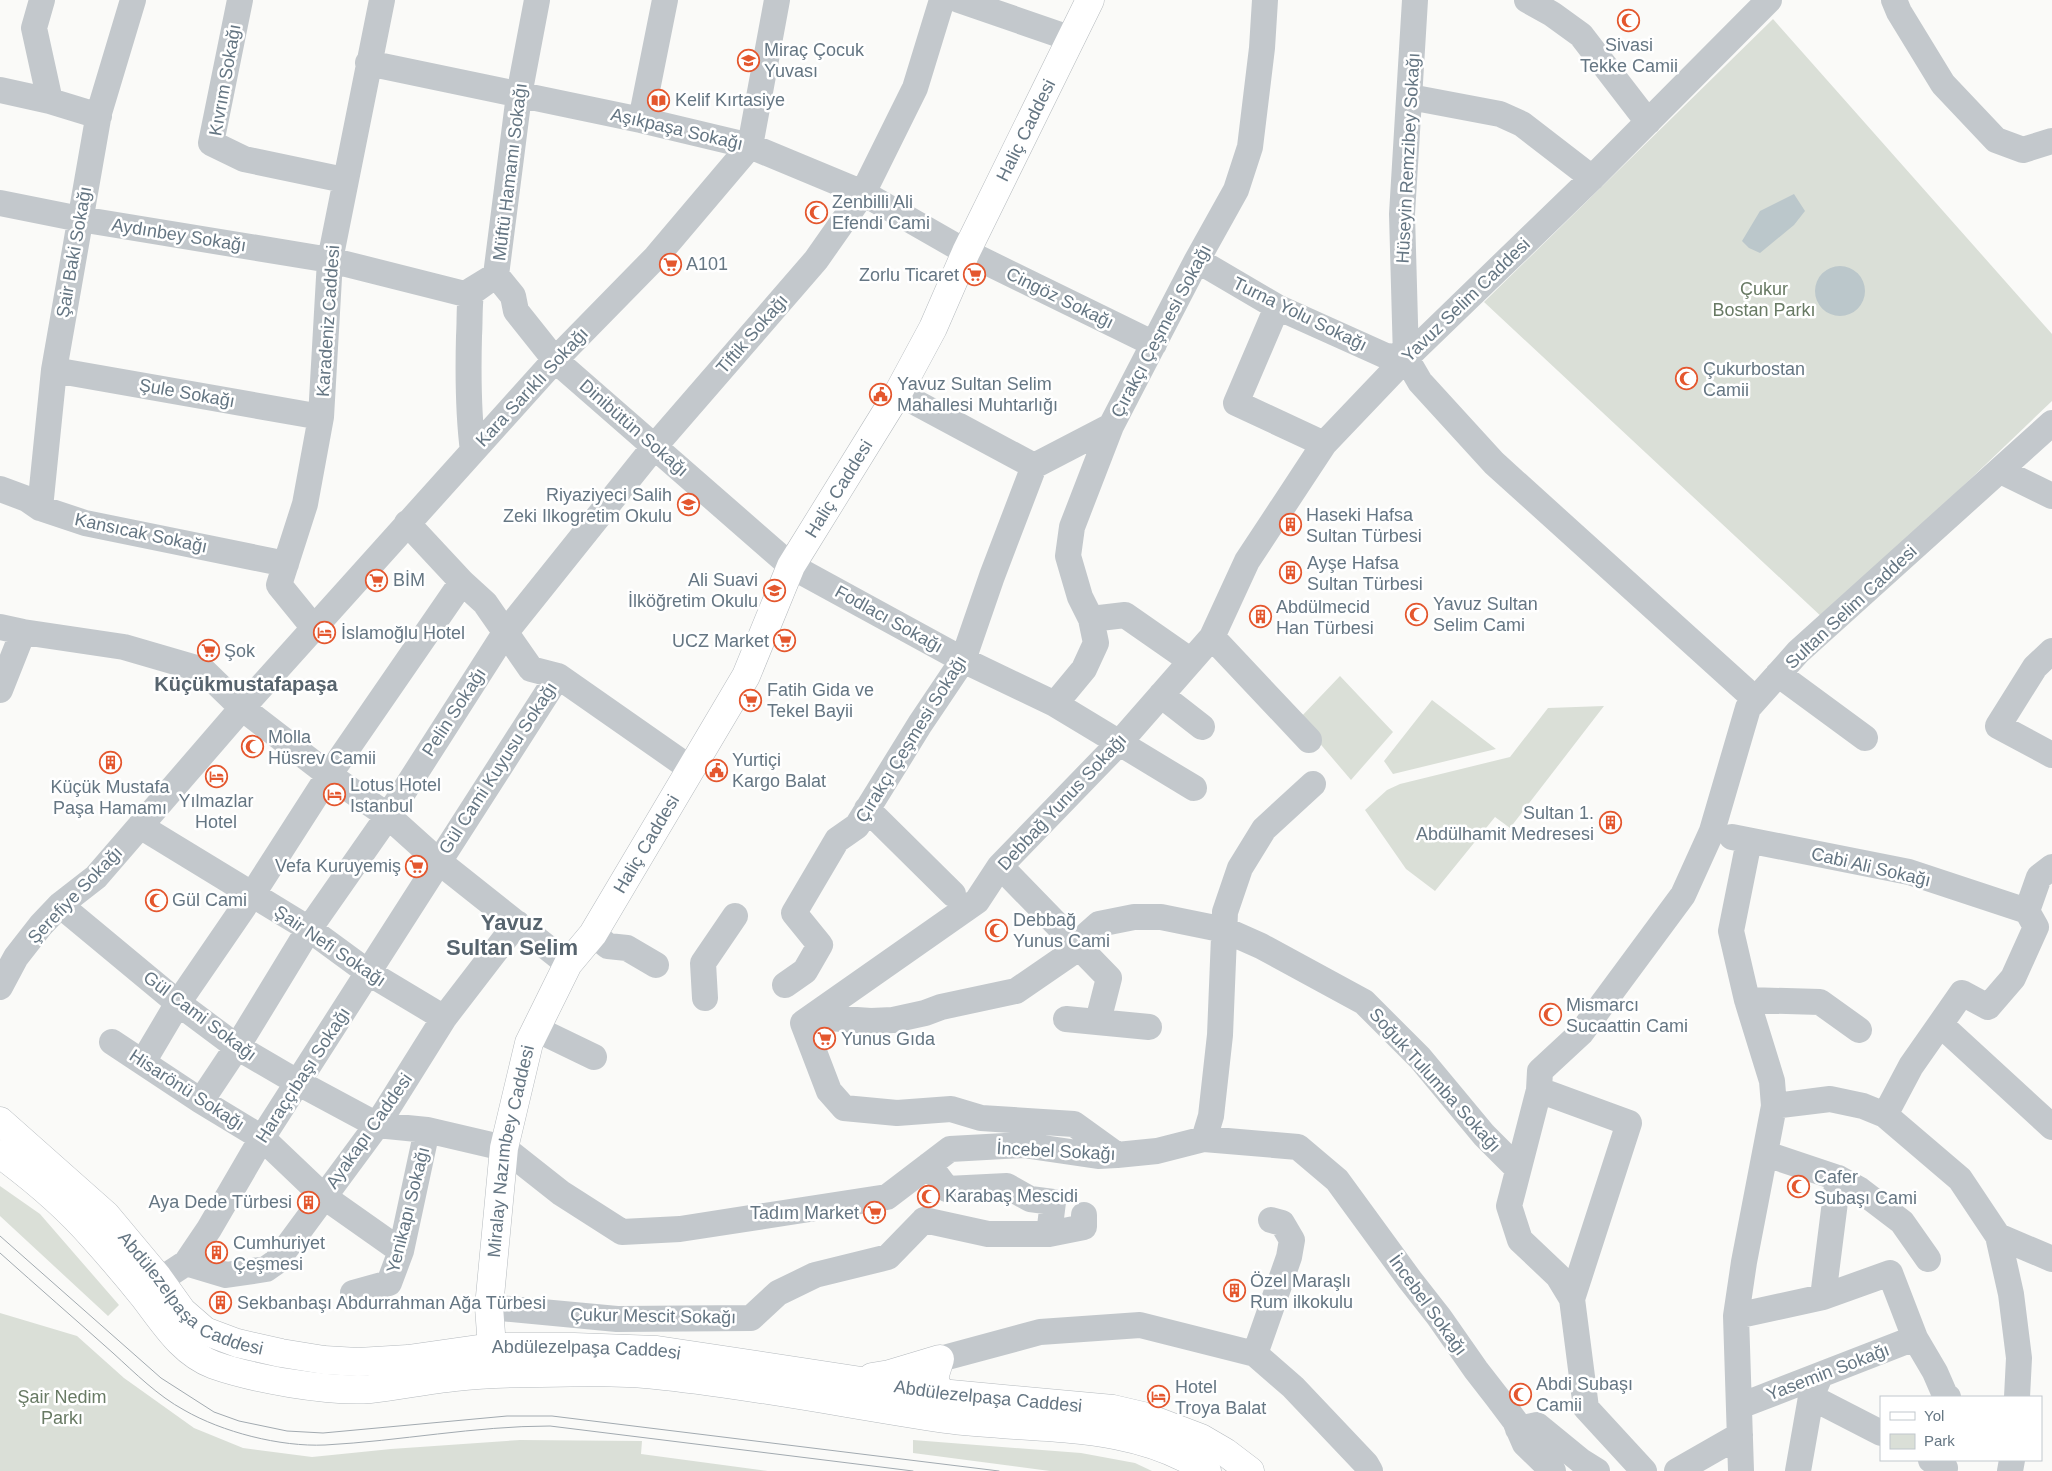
<svg xmlns="http://www.w3.org/2000/svg" width="2052" height="1471" viewBox="0 0 2052 1471" font-family="Arial,sans-serif">
<style>
.green{fill:#dadfd7}
.water{fill:#bbc7cb}
.lines{fill:none;stroke-linecap:round;stroke-linejoin:round}
.major-casing{stroke:#b5babe;stroke-width:29}
.minor{stroke:#c3c8cc;stroke-width:26}
.major{stroke:#fff;stroke-width:28}
.tram{stroke:#a2aab0;stroke-width:1}
.labels{text-anchor:middle;dominant-baseline:central;stroke-width:5;stroke-linejoin:round;paint-order:stroke}
.poi-label{font-size:18px;fill:#657683;stroke:#fff;text-anchor:start}
.street-label{font-size:18px;fill:#657683;stroke:#fff}
.park-label{font-size:18px;fill:#687a64;stroke:#fff}
.quarter-label{font-size:20px;font-weight:bold;fill:#57646e;stroke:#fff}
.district-label{font-size:22px;font-weight:bold;fill:#57646e;stroke:#fff}
</style>
<rect width="100%" height="100%" fill="#fafaf8"/>
<path class="green" d="M 1773,19 L 2052,334 L 2052,401 L 1824,619 L 1484,302 Z
M 1340,676 L 1393,732 L 1351,780 L 1299,719 Z
M 1432,700 L 1496,749 L 1393,774 L 1384,761 Z
M 1604,706 L 1510,828 L 1495,817 L 1435,891 L 1406,869 L 1365,810 L 1387,790 L 1400,784 L 1510,757 L 1548,708 Z
M 0,1186 L 40,1214 L 119,1305 L 108,1316 L 0,1216 Z
M 0,1313 L 77,1336 L 124,1378 L 194,1428 L 243,1448 L 312,1457 L 391,1449 L 520,1440 L 642,1441 L 641,1454 L 768,1471 L 0,1471 Z
M 913,1440 L 1081,1453 L 1135,1463 L 1152,1471 L 1050,1471 L 913,1453 Z"/>
<path class="water" d="M 1794,194 L 1805,211 L 1794,225 L 1760,253 L 1749,248 L 1742,241 L 1760,211 Z
M1815 291a25 25 0 1 1 50 0a25 25 0 1 1-50 0Z"/>
<g class="lines">
<defs>
<g id="major">
<path id="s1" d="M 0,1121 L 106,1215 L 157,1276 L 182,1311 L 205,1331 L 237,1343 L 281,1353 L 324,1360 L 358,1362 L 408,1359 L 492,1347 L 574,1347 L 657,1350 L 940,1393 L 1113,1409 L 1143,1416 L 1201,1438 L 1225,1452 L 1250,1471"/>
<path d="M 0,1154 C 34,1179 65,1205 93,1237 C 111,1257 128,1277 144,1297 C 164,1323 182,1353 214,1365 C 254,1379 328,1392 370,1389 C 398,1386 426,1380 455,1377 C 483,1374 512,1373 540,1373 C 582,1372 624,1371 665,1376 C 759,1386 852,1405 945,1419 C 1033,1431 1131,1419 1207,1471"/>
<path id="s2" d="M 497,1373 L 492,1347 L 489,1307 L 504,1148 L 529,1043 L 568,964 L 593,934 L 746,676 L 791,566 L 898,393 L 933,328 L 966,252 L 1090,0"/>
<path d="M 872,1377 L 890,1374 L 940,1359 L 934,1378 L 940,1393"/>
</g>
</defs>
<use href="#major" class="major-casing"/>
<path class="minor" d="M 42,0 L 34,28 L 50,101
M 240,0 L 211,143 L 244,159 L 344,180
M 959,0 L 1072,39
M 1415,0 L 1402,214 L 1406,358 L 1420,382 L 1494,463 L 1755,699
M 1527,0 L 1552,14 L 1581,35 L 1648,122
M 1894,0 L 1899,12 L 1943,84 L 1996,140 L 2023,150 L 2052,141
M 368,63 L 641,120 L 750,146 L 863,193 L 966,252 L 1154,344
M 0,90 L 50,101 L 99,116
M 1410,97 L 1500,114 L 1522,124 L 1592,178
M 641,120 L 665,0
M 0,203 L 80,219 L 330,260 L 465,294 L 496,275
M 1197,260 L 1277,307 L 1386,356 L 1406,358
M 496,275 L 513,296 L 516,311 L 555,360 L 791,566 L 963,660 L 1055,704 L 1194,788
M 1277,307 L 1236,403 L 1324,444
M 54,370 L 321,417
M 898,393 L 1034,466
M 1111,426 L 1072,527 L 1068,556 L 1080,597 L 1091,619 L 1125,615 L 1191,661
M 473,451 C 468,412 468,374 469,336 C 470,321 469,308 471,293 L 496,275 L 519,95 L 537,0
M 2001,471 L 2052,496
M 0,489 L 27,499 L 40,508 L 85,523 L 286,564
M 40,508 L 54,370 L 99,113 L 133,0
M 407,523 L 462,582 L 485,603 L 531,669 L 558,676 L 691,769
M 0,627 L 23,632 L 124,647 L 203,670 L 242,708 L 329,775 L 388,816 L 438,861 L 568,964
M 314,628 L 279,585 L 305,504 L 321,417 L 330,260 L 382,0
M 1212,637 L 1309,740
M 2052,651 L 2035,667 L 1998,726 L 2052,755
M 1778,674 L 1865,738
M 0,690 L 23,632
M 1161,695 L 1202,727
M 1055,704 L 1084,669 L 1096,643 L 1091,619
M 867,809 L 953,894
M 140,826 L 309,929 L 369,973 L 444,1018
M 1732,837 L 1909,872 L 2027,911
M 1000,866 L 1109,978 L 1098,1021
M 60,905 L 178,1003 L 237,1047 L 297,1082 L 377,1125 L 427,1130 L 504,1148 L 561,1193 L 622,1232 L 680,1229 L 887,1197 L 950,1149 L 1023,1145 L 1098,1156 L 1117,1155 L 1157,1151 L 1204,1139 L 1298,1147 L 1337,1180 L 1410,1280 L 1439,1317 L 1476,1370 L 1497,1397 L 1515,1421 L 1525,1444 L 1553,1471
M 593,934 L 608,946 L 627,948 L 656,965
M 1074,941 L 1081,940 L 1099,924 L 1134,917 L 1161,917 L 1225,930 L 1261,946 L 1364,1002 L 1420,1058 L 1484,1135 L 1518,1169
M 785,985 L 805,971 L 820,945 L 794,913 L 837,840 L 857,826 L 920,724 L 963,660 L 992,576 L 1034,466 L 1111,426 L 1197,260 L 1236,190 L 1250,147 L 1262,48 L 1265,0
M 0,987 L 16,957 L 41,925 L 60,905 L 96,877 L 242,708 L 555,360 L 656,257 L 750,146 L 777,0
M 705,998 L 703,963 L 735,916
M 1747,1000 L 1820,1002 L 1859,1030
M 813,1017 L 871,1021 L 893,1020 L 925,1013 L 941,1007 L 1016,991 L 1080,947
M 1066,1019 L 1149,1027
M 1941,1025 L 2052,1127
M 536,1029 L 594,1057
M 112,1042 L 201,1101 L 262,1138 L 323,1196 L 401,1251
M 143,1062 L 178,1003 L 252,895 L 329,775 L 462,582
M 1539,1090 L 1629,1123 L 1572,1299 L 1586,1408 L 1644,1471
M 201,1101 L 237,1047 L 309,929 L 388,816 L 505,633 L 654,447 L 816,260 L 863,193 L 915,88 L 942,0
M 1774,1106 L 1830,1099 L 1863,1106 L 1885,1115 L 1960,1179 L 1998,1236 L 2052,1259
M 1885,1115 L 1911,1066 L 1962,993 L 1988,1007 L 2013,978 L 2036,927 L 2027,911 L 2039,877 L 2052,867
M 1204,1139 L 1211,1116 L 1220,1035 L 1225,912 L 1240,868 L 1264,829 L 1313,784
M 1766,1154 L 1838,1178 L 1860,1190 L 1902,1222 L 1928,1259
M 1117,1155 L 1074,1124 L 981,1118 L 951,1109 L 897,1113 L 844,1108 L 829,1091 L 803,1023 L 977,901 L 1000,866 L 1120,742 L 1212,637 L 1247,561 L 1324,444 L 1406,358 L 1592,178 L 1769,0
M 929,1165 L 947,1189 L 1007,1186 L 1030,1199 L 1053,1202 L 1049,1234
M 924,1220 L 988,1234 L 1049,1234 L 1084,1227 L 1084,1215
M 1998,1236 L 2011,1294 L 2019,1358 L 2017,1397
M 186,1263 L 226,1275 L 266,1269 L 276,1262 L 377,1125 L 444,1018 L 517,923
M 160,1280 L 186,1263 L 209,1229 L 262,1138 L 558,676
M 353,1293 L 389,1283 L 401,1251 L 427,1130
M 1823,1297 L 1838,1178
M 1572,1299 L 1558,1276 L 1520,1240 L 1509,1206 L 1539,1090 L 1540,1071 L 1581,1033 L 1683,895 L 1712,831 L 1748,708 L 1798,652 L 2052,423
M 489,1307 L 617,1319 L 751,1318 L 778,1293 L 815,1275 L 888,1257 L 924,1220
M 1736,1316 L 1823,1297 L 1890,1273 L 1915,1338 L 1935,1372 L 1945,1395 L 1948,1397
M 1255,1354 L 1289,1257 L 1292,1240 L 1282,1223 L 1271,1220
M 940,1359 L 1040,1332 L 1140,1325 L 1255,1354 L 1293,1387 L 1366,1464 L 1370,1471
M 1811,1397 L 1881,1433
M 1740,1406 L 1915,1338
M 1518,1429 L 1537,1425 L 1581,1461 L 1597,1471
M 1931,1460 L 1945,1468 L 1943,1471
M 1677,1471 L 1740,1435
M 1741,1471 L 1736,1316 L 1744,1262 L 1774,1106 L 1772,1081 L 1747,1000 L 1731,931 L 1749,841
M 1798,1471 L 1811,1397 L 1820,1376
M 2010,1471 L 2012,1460"/>
<use href="#major" class="major"/>
<path class="tram" d="M 0,1236 L 161,1378 L 214,1412 L 239,1421 L 287,1431 L 323,1433 L 507,1416 L 552,1416 L 999,1471
M 0,1253 C 38,1287 76,1320 113,1353 C 135,1373 158,1396 184,1410 C 222,1432 280,1447 325,1445 C 400,1441 475,1426 550,1426 L 913,1471"/>
</g>
<defs>
<symbol id="mosque-ring" viewBox="-11 -11 22 22"><circle r="9.5" fill="#fff" stroke="#e4572e" stroke-width="1.5"/><path d="M3.5-4.9A6 6 0 1 0 3.5 4.9A5 5 0 1 1 3.5-4.9Z" fill="#e4572e"/></symbol>
<symbol id="school-ring" viewBox="-11 -11 22 22"><circle r="9.5" fill="#fff" stroke="#e4572e" stroke-width="1.5"/><path d="M0-5L7-2L0 1L-7-2ZM-4 1L0 2.5L4 1V4Q0 6-4 4Z" fill="#e4572e"/></symbol>
<symbol id="library-ring" viewBox="-11 -11 22 22"><circle r="9.5" fill="#fff" stroke="#e4572e" stroke-width="1.5"/><path d="M-6-4Q-3-5.5-.7-3.5V5Q-3 3-6 4ZM6-4Q3-5.5 .7-3.5V5Q3 3 6 4Z" fill="#e4572e"/></symbol>
<symbol id="supermarket-ring" viewBox="-11 -11 22 22"><circle r="9.5" fill="#fff" stroke="#e4572e" stroke-width="1.5"/><path d="M-6-5.5h2.5l.6 2H6L4.5 2H-2.5L-4.4-4H-6ZM-1.5 3.2a1.3 1.3 0 1 0 .1 0ZM3 3.2a1.3 1.3 0 1 0 .1 0Z" fill="#e4572e"/></symbol>
<symbol id="civic-ring" viewBox="-11 -11 22 22"><circle r="9.5" fill="#fff" stroke="#e4572e" stroke-width="1.5"/><path d="M-.6-6.5H3V-4.5H.6V-3L4-1V1h2V6H-6V1h2V-1L-.6-3ZM-1.2 2.5V6h2.4V2.5Z" fill="#e4572e"/></symbol>
<symbol id="building-ring" viewBox="-11 -11 22 22"><circle r="9.5" fill="#fff" stroke="#e4572e" stroke-width="1.5"/><path d="M-4-6H4V6H1V3H-1V6H-4ZM-2.5-4.3h1.7v1.8h-1.7ZM.8-4.3h1.7v1.8H.8ZM-2.5-1h1.7V.8h-1.7ZM.8-1h1.7V.8H.8Z" fill="#e4572e"/></symbol>
<symbol id="hotel-ring" viewBox="-11 -11 22 22"><circle r="9.5" fill="#fff" stroke="#e4572e" stroke-width="1.5"/><path d="M-6-4.5h1.5V1H6V5H4.5V3h-9V5H-6ZM-4 0a1.8 1.8 0 1 1 3.6 0ZM.5 0V-2.5h3Q6-2.5 6 0Z" fill="#e4572e"/></symbol>
</defs>
<g fill-rule="evenodd">
<use href="#mosque-ring" x="1616" y="8" width="25" height="25"/>
<use href="#school-ring" x="736" y="48" width="25" height="25"/>
<use href="#library-ring" x="646" y="88" width="25" height="25"/>
<use href="#mosque-ring" x="804" y="200" width="25" height="25"/>
<use href="#supermarket-ring" x="658" y="252" width="25" height="25"/>
<use href="#supermarket-ring" x="962" y="262" width="25" height="25"/>
<use href="#mosque-ring" x="1674" y="366" width="25" height="25"/>
<use href="#civic-ring" x="868" y="382" width="25" height="25"/>
<use href="#school-ring" x="676" y="492" width="25" height="25"/>
<use href="#building-ring" x="1278" y="512" width="25" height="25"/>
<use href="#building-ring" x="1278" y="560" width="25" height="25"/>
<use href="#supermarket-ring" x="364" y="568" width="25" height="25"/>
<use href="#school-ring" x="762" y="578" width="25" height="25"/>
<use href="#mosque-ring" x="1404" y="602" width="25" height="25"/>
<use href="#building-ring" x="1248" y="604" width="25" height="25"/>
<use href="#hotel-ring" x="312" y="620" width="25" height="25"/>
<use href="#supermarket-ring" x="772" y="628" width="25" height="25"/>
<use href="#supermarket-ring" x="196" y="638" width="25" height="25"/>
<use href="#supermarket-ring" x="738" y="688" width="25" height="25"/>
<use href="#mosque-ring" x="240" y="734" width="25" height="25"/>
<use href="#building-ring" x="98" y="750" width="25" height="25"/>
<use href="#civic-ring" x="704" y="758" width="25" height="25"/>
<use href="#hotel-ring" x="204" y="764" width="25" height="25"/>
<use href="#hotel-ring" x="322" y="782" width="25" height="25"/>
<use href="#building-ring" x="1598" y="810" width="25" height="25"/>
<use href="#supermarket-ring" x="404" y="854" width="25" height="25"/>
<use href="#mosque-ring" x="144" y="888" width="25" height="25"/>
<use href="#mosque-ring" x="984" y="918" width="25" height="25"/>
<use href="#mosque-ring" x="1538" y="1002" width="25" height="25"/>
<use href="#supermarket-ring" x="812" y="1026" width="25" height="25"/>
<use href="#mosque-ring" x="1786" y="1174" width="25" height="25"/>
<use href="#mosque-ring" x="916" y="1184" width="25" height="25"/>
<use href="#building-ring" x="296" y="1190" width="25" height="25"/>
<use href="#supermarket-ring" x="862" y="1200" width="25" height="25"/>
<use href="#building-ring" x="204" y="1240" width="25" height="25"/>
<use href="#building-ring" x="1222" y="1278" width="25" height="25"/>
<use href="#building-ring" x="208" y="1290" width="25" height="25"/>
<use href="#mosque-ring" x="1508" y="1382" width="25" height="25"/>
<use href="#hotel-ring" x="1146" y="1384" width="25" height="25"/>
</g>
<g class="labels">
<g class="poi-label">
<text x="1629" y="45" text-anchor="middle">Sivasi<tspan x="1629" dy="21">Tekke Camii</tspan></text>
<text x="764" y="50">Miraç Çocuk<tspan x="764" dy="21">Yuvası</tspan></text>
<text x="675" y="100">Kelif Kırtasiye</text>
<text x="832" y="202">Zenbilli Ali<tspan x="832" dy="21">Efendi Cami</tspan></text>
<text x="686" y="264">A101</text>
<text x="959" y="275" text-anchor="end">Zorlu Ticaret</text>
<text x="1703" y="369">Çukurbostan<tspan x="1703" dy="21">Camii</tspan></text>
<text x="897" y="384">Yavuz Sultan Selim<tspan x="897" dy="21">Mahallesi Muhtarlığı</tspan></text>
<text x="672" y="495" text-anchor="end">Riyaziyeci Salih<tspan x="672" dy="21">Zeki Ilkogretim Okulu</tspan></text>
<text x="1306" y="515">Haseki Hafsa<tspan x="1306" dy="21">Sultan Türbesi</tspan></text>
<text x="1307" y="563">Ayşe Hafsa<tspan x="1307" dy="21">Sultan Türbesi</tspan></text>
<text x="393" y="580">BİM</text>
<text x="758" y="580" text-anchor="end">Ali Suavi<tspan x="758" dy="21">İlköğretim Okulu</tspan></text>
<text x="1433" y="604">Yavuz Sultan<tspan x="1433" dy="21">Selim Cami</tspan></text>
<text x="1276" y="607">Abdülmecid<tspan x="1276" dy="21">Han Türbesi</tspan></text>
<text x="341" y="633">İslamoğlu Hotel</text>
<text x="769" y="641" text-anchor="end">UCZ Market</text>
<text x="224" y="651">Şok</text>
<text x="767" y="690">Fatih Gida ve<tspan x="767" dy="21">Tekel Bayii</tspan></text>
<text x="268" y="737">Molla<tspan x="268" dy="21">Hüsrev Camii</tspan></text>
<text x="732" y="760">Yurtiçi<tspan x="732" dy="21">Kargo Balat</tspan></text>
<text x="350" y="785">Lotus Hotel<tspan x="350" dy="21">Istanbul</tspan></text>
<text x="110" y="787" text-anchor="middle">Küçük Mustafa<tspan x="110" dy="21">Paşa Hamamı</tspan></text>
<text x="216" y="801" text-anchor="middle">Yılmazlar<tspan x="216" dy="21">Hotel</tspan></text>
<text x="1594" y="813" text-anchor="end">Sultan 1.<tspan x="1594" dy="21">Abdülhamit Medresesi</tspan></text>
<text x="401" y="866" text-anchor="end">Vefa Kuruyemiş</text>
<text x="172" y="900">Gül Cami</text>
<text x="1013" y="920">Debbağ<tspan x="1013" dy="21">Yunus Cami</tspan></text>
<text x="1566" y="1005">Mismarcı<tspan x="1566" dy="21">Sucaattin Cami</tspan></text>
<text x="841" y="1039">Yunus Gıda</text>
<text x="1814" y="1177">Cafer<tspan x="1814" dy="21">Subaşı Cami</tspan></text>
<text x="945" y="1196">Karabaş Mescidi</text>
<text x="292" y="1202" text-anchor="end">Aya Dede Türbesi</text>
<text x="859" y="1213" text-anchor="end">Tadım Market</text>
<text x="233" y="1243">Cumhuriyet<tspan x="233" dy="21">Çeşmesi</tspan></text>
<text x="1250" y="1281">Özel Maraşlı<tspan x="1250" dy="21">Rum ilkokulu</tspan></text>
<text x="237" y="1303">Sekbanbaşı Abdurrahman Ağa Türbesi</text>
<text x="1536" y="1384">Abdi Subaşı<tspan x="1536" dy="21">Camii</tspan></text>
<text x="1175" y="1387">Hotel<tspan x="1175" dy="21">Troya Balat</tspan></text>
</g>
<g class="street-label">
<text transform="translate(225 80) rotate(-80)">Kıvrım Sokağı</text>
<text transform="translate(677 129) rotate(13)">Aşıkpaşa Sokağı</text>
<text stroke="none"><textPath href="#s2" startOffset="1376">Haliç Caddesi</textPath></text>
<text transform="translate(1408 158) rotate(-87)">Hüseyin Remzibey Sokağı</text>
<text transform="translate(510 172) rotate(-83)">Müftü Hamamı Sokağı</text>
<text transform="translate(179 235) rotate(9)">Aydınbey Sokağı</text>
<text transform="translate(74 252) rotate(-80)">Şair Baki Sokağı</text>
<text transform="translate(1060 298) rotate(26)">Cingöz Sokağı</text>
<text transform="translate(1466 300) rotate(-44)">Yavuz Selim Caddesi</text>
<text transform="translate(1300 314) rotate(26)">Turna Yolu Sokağı</text>
<text transform="translate(328 321) rotate(-86)">Karadeniz Caddesi</text>
<text transform="translate(1161 331) rotate(-62)">Çırakçı Çeşmesi Sokağı</text>
<text transform="translate(752 334) rotate(-49)">Tiftik Sokağı</text>
<text transform="translate(532 387) rotate(-47)">Kara Sarıklı Sokağı</text>
<text transform="translate(187 393) rotate(10)">Şule Sokağı</text>
<text transform="translate(634 428) rotate(41)">Dinibütün Sokağı</text>
<text stroke="none"><textPath href="#s2" startOffset="971">Haliç Caddesi</textPath></text>
<text transform="translate(141 533) rotate(12)">Kansıcak Sokağı</text>
<text transform="translate(1851 607) rotate(-43)">Sultan Selim Caddesi</text>
<text transform="translate(889 619) rotate(29)">Fodlacı Sokağı</text>
<text transform="translate(454 712) rotate(-57)">Pelin Sokağı</text>
<text transform="translate(911 739) rotate(-58)">Çırakçı Çeşmesi Sokağı</text>
<text transform="translate(498 768) rotate(-57)">Gül Cami Kuyusu Sokağı</text>
<text transform="translate(1062 802) rotate(-47)">Debbağ Yunus Sokağı</text>
<text stroke="none"><textPath href="#s2" startOffset="566">Haliç Caddesi</textPath></text>
<text transform="translate(1871 867) rotate(13)">Cabi Ali Sokağı</text>
<text transform="translate(75 895) rotate(-46)">Şerefiye Sokağı</text>
<text transform="translate(330 946) rotate(34)">Şair Nefi Sokağı</text>
<text transform="translate(200 1016) rotate(37)">Gül Cami Sokağı</text>
<text transform="translate(303 1075) rotate(-57)">Haraççıbaşı Sokağı</text>
<text transform="translate(1435 1080) rotate(48)">Soğuk Tulumba Sokağı</text>
<text transform="translate(187 1090) rotate(33)">Hisarönü Sokağı</text>
<text transform="translate(369 1131) rotate(-55)">Ayakapı Caddesi</text>
<text transform="translate(1056 1151) rotate(3)">İncebel Sokağı</text>
<text stroke="none"><textPath href="#s2" startOffset="224">Miralay Nazımbey Caddesi</textPath></text>
<text transform="translate(408 1210) rotate(-76)">Yenikapı Sokağı</text>
<text stroke="none"><textPath href="#s1" startOffset="261">Abdülezelpaşa Caddesi</textPath></text>
<text transform="translate(1428 1305) rotate(54)">İncebel Sokağı</text>
<text transform="translate(653 1316) rotate(1)">Çukur Mescit Sokağı</text>
<text stroke="none"><textPath href="#s1" startOffset="681">Abdülezelpaşa Caddesi</textPath></text>
<text transform="translate(1828 1372) rotate(-21)">Yasemin Sokağı</text>
<text stroke="none"><textPath href="#s1" startOffset="1086">Abdülezelpaşa Caddesi</textPath></text>
</g>
<g class="park-label">
<text x="1764" y="289">Çukur<tspan x="1764" dy="21">Bostan Parkı</tspan></text>
<text x="62" y="1397">Şair Nedim<tspan x="62" dy="21">Parkı</tspan></text>
</g>
<g class="quarter-label">
<text x="246" y="684">Küçükmustafapaşa</text>
</g>
<g class="district-label">
<text x="512" y="922">Yavuz<tspan x="512" dy="25">Sultan Selim</tspan></text>
</g>
</g>
<rect x="1880" y="1396" width="162" height="65" fill="#ffffff" stroke="#c1c8cd"/>
<rect x="1890" y="1412" width="25" height="8" fill="#ffffff" stroke="#c1c8cd"/>
<text x="1924" y="1421" font-size="15" fill="#657683">Yol</text>
<rect x="1890" y="1434" width="25" height="15" fill="#dadfd7" stroke="#c1c8cd"/>
<text x="1924" y="1446" font-size="15" fill="#657683">Park</text>
</svg>
